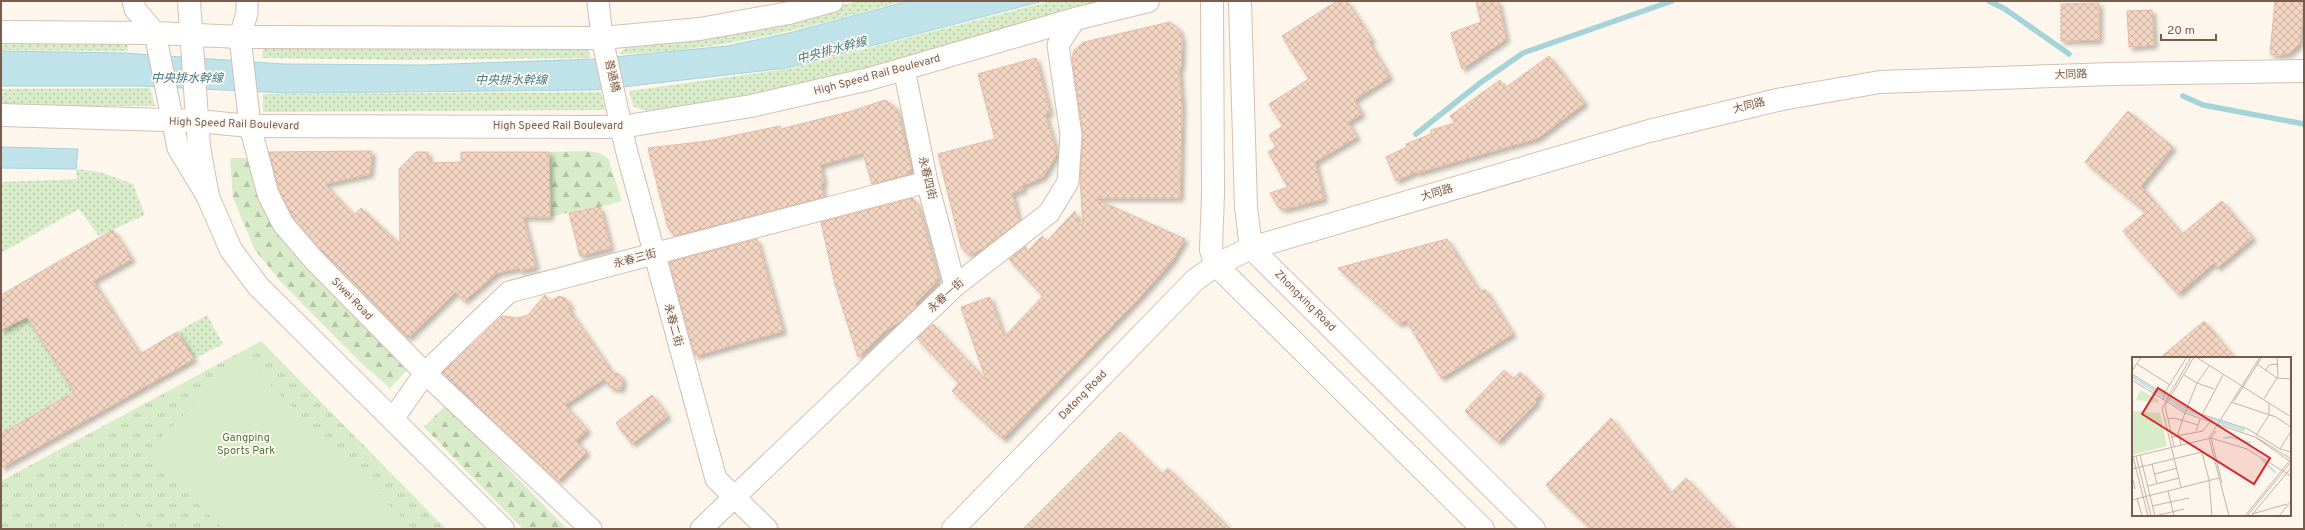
<svg xmlns="http://www.w3.org/2000/svg" width="2305" height="530" viewBox="0 0 2305 530" font-family="Overpass,'Noto Sans TC',sans-serif">
<style>
.grass{fill:url(#grass-dots)}
.forest{fill:url(#forest-firs)}
.park{fill:url(#park-tufts)}
.garden{fill:#d8ecc9}
.water{fill:#bfe3e8;stroke:#a5d3da}
.lines{fill:none;stroke-linecap:round;stroke-linejoin:round}
.stream{stroke:#a5d3da;stroke-width:5.5}
.building{fill:url(#building-cross-hatch);stroke:#e6bba3;filter:url(#shadow)}
.street-casing{stroke:#d1beb0;stroke-width:23}
.secondary-casing{stroke:#d6c0b0;stroke-width:24}
.street{stroke:#fff;stroke-width:21}
.secondary{stroke:#fff;stroke-width:22}
.labels{text-anchor:middle;dominant-baseline:central;stroke-width:3.5;stroke-linejoin:round;paint-order:stroke}
.street-label{font-size:11px;fill:#7a5c4d;stroke:#fffaf3}
.park-label{font-size:11px;fill:#537a41;stroke:#fffaf3}
.water-label{font-size:12px;font-style:italic;fill:#437c86;stroke:#fffaf3}
.inset-river{fill:none;stroke:#bfe3e8;stroke-width:2}
.inset-road{fill:none;stroke:#c5b3a7;stroke-width:1}
.view{fill:#d62828;fill-opacity:0.15;stroke:#d62828;stroke-width:2}
.inset-edge{fill:none;stroke:#7a5c4d;stroke-width:2}
</style>
<defs>
<pattern id="grass-dots" width="8" height="8" patternUnits="userSpaceOnUse"><rect width="8" height="8" fill="#d8ecc9"/><path d="M2 2h.1M6 6h.1" fill="none" stroke="#b4c2a5" stroke-width="1.8" stroke-linecap="round"/></pattern>
<pattern id="forest-firs" width="22" height="20" patternUnits="userSpaceOnUse"><rect width="22" height="20" fill="#d8ecc9"/><path d="M5 1l3.5 6h-7zM16 11l3.5 6h-7z" fill="#b4c2a5"/></pattern>
<pattern id="park-tufts" width="24" height="20" patternUnits="userSpaceOnUse"><rect width="24" height="20" fill="#d8ecc9"/><path d="M3 7l-1-3M5 7V3M7 7l1-3M15 17l-1-3M17 17v-4M19 17l1-3" fill="none" stroke="#b4c2a5"/></pattern>
<pattern id="building-cross-hatch" width="8" height="8" patternUnits="userSpaceOnUse"><rect width="8" height="8" fill="#f3d5c3"/><path d="M0 0l8 8M0 8l8-8" fill="none" stroke="#cab0a1"/></pattern>
<filter id="shadow"><feDropShadow dx="3.5" dy="3.5" stdDeviation="2" flood-color="#0004"/></filter>
</defs>
<rect width="100%" height="100%" fill="#fdf6ec"/>
<path class="grass" d="M 858,1 L 904,1 C 809,27 719,52 619,54 L 625,48 L 636,44 L 738,30 Z
M 1051,1 L 1121,1 L 904,60 L 755,96 L 648,111 L 634,107 L 629,91 L 788,69 Z
M 1,41 L 127,42 L 128,51 L 1,50 Z
M 264,42 L 589,49 L 590,58 L 399,60 L 262,58 Z
M 150,88 L 155,106 L 1,106 L 1,89 Z
M 601,92 L 605,110 L 263,112 L 263,94 Z
M 76,169 L 100,172 L 133,184 L 145,215 L 99,236 L 79,209 L 1,253 L 1,182 L 77,179 Z
M 25,314 L 75,391 L 1,434 L 1,328 Z
M 207,315 L 223,344 L 194,359 L 177,332 Z"/>
<path class="forest" d="M 586,151 L 600,153 L 608,158 L 622,201 L 585,211 L 584,209 L 550,217 L 549,152 Z
M 230,158 L 253,158 L 263,204 L 278,235 L 304,266 L 408,369 L 390,388 L 360,362 L 281,282 L 255,250 L 233,198 Z
M 446,405 L 567,529 L 523,529 L 424,427 Z"/>
<path class="park" d="M 261,341 L 446,529 L 1,529 L 1,481 Z"/>
<path class="garden" d="M 243,357 L 413,529 L 223,529 L 146,452 Z
M 130,509 L 150,529 L 126,529 L 118,521 Z"/>
<path class="water" d="M 909,1 L 1043,1 L 787,68 L 596,90 L 286,93 L 140,86 L 1,86 L 1,51 L 124,53 L 284,64 L 422,65 L 593,59 L 727,46 L 789,33 Z
M 1,147 L 78,149 L 76,169 L 1,168 Z"/>
<g class="lines">
<path class="stream" d="M 1989,1 L 2005,9 L 2069,54
M 2183,96 L 2203,105 L 2304,124
M 1416,134 L 1480,83 L 1523,53 L 1672,1"/>
</g>
<path class="building" d="M 1337,1 L 1347,1 L 1372,40 L 1369,42 L 1390,77 L 1354,100 L 1362,114 L 1348,122 L 1357,137 L 1315,162 L 1324,199 L 1285,209 L 1279,208 L 1270,193 L 1288,187 L 1268,152 L 1276,147 L 1269,135 L 1283,126 L 1269,104 L 1309,79 L 1282,36 Z
M 1476,1 L 1498,1 L 1506,39 L 1462,69 L 1451,33 L 1481,22 Z
M 2275,1 L 2304,1 L 2300,43 L 2290,53 L 2280,55 L 2270,54 Z
M 2099,3 L 2099,40 L 2061,41 L 2061,4 Z
M 2152,10 L 2154,45 L 2129,47 L 2127,11 Z
M 1170,22 L 1179,29 L 1182,40 L 1181,67 L 1179,67 L 1182,107 L 1180,198 L 1093,198 L 1185,239 L 1172,261 L 1141,296 L 1003,439 L 952,391 L 959,383 L 917,338 L 933,324 L 986,380 L 961,307 L 990,297 L 1004,337 L 1043,296 L 1009,259 L 1026,246 L 1027,252 L 1042,236 L 1047,241 L 1075,211 L 1079,225 L 1083,224 L 1080,180 L 1083,133 L 1072,58 L 1074,50 L 1084,42 Z
M 1549,56 L 1585,103 L 1538,138 L 1417,173 L 1417,171 L 1396,181 L 1386,157 L 1407,147 L 1406,144 L 1431,134 L 1431,130 L 1455,123 L 1450,116 L 1500,80 L 1505,88 Z
M 1036,58 L 1050,113 L 1045,114 L 1057,154 L 1043,177 L 1022,186 L 1023,190 L 1012,193 L 1019,221 L 987,246 L 972,254 L 965,252 L 961,246 L 938,154 L 995,139 L 978,74 Z
M 885,100 L 895,107 L 899,115 L 911,168 L 909,174 L 872,184 L 863,153 L 820,165 L 824,183 L 821,184 L 824,197 L 675,236 L 668,228 L 648,148 L 708,141 L 780,126 L 781,129 L 852,111 Z
M 2128,111 L 2173,147 L 2141,186 L 2182,234 L 2222,201 L 2253,238 L 2217,268 L 2214,263 L 2178,294 L 2123,231 L 2146,212 L 2085,162 Z
M 372,151 L 370,174 L 325,184 L 354,215 L 361,208 L 400,244 L 399,169 L 416,152 L 428,152 L 429,163 L 461,162 L 461,152 L 549,152 L 550,217 L 523,217 L 536,267 L 520,271 L 519,268 L 497,273 L 464,301 L 456,292 L 408,338 L 323,252 L 293,217 L 279,190 L 269,152 Z
M 913,198 L 919,208 L 938,277 L 935,284 L 915,304 L 917,306 L 901,321 L 886,330 L 858,357 L 835,284 L 821,222 Z
M 600,207 L 611,248 L 580,256 L 569,213 Z
M 113,230 L 132,259 L 93,281 L 140,354 L 177,332 L 194,359 L 1,468 L 1,434 L 74,392 L 27,317 L 1,330 L 1,295 Z
M 757,239 L 783,331 L 695,356 L 669,262 Z
M 1447,239 L 1480,292 L 1485,289 L 1513,334 L 1441,378 L 1406,320 L 1399,324 L 1338,268 Z
M 545,295 L 550,302 L 559,296 L 565,298 L 571,306 L 568,308 L 613,373 L 619,374 L 623,380 L 621,389 L 611,388 L 604,379 L 565,405 L 588,430 L 576,441 L 587,452 L 558,481 L 442,373 L 502,316 L 518,318 L 528,315 Z
M 2204,321 L 2235,358 L 2160,358 Z
M 1504,370 L 1513,379 L 1520,372 L 1541,393 L 1535,400 L 1537,402 L 1498,442 L 1465,411 Z
M 652,395 L 668,416 L 632,444 L 616,423 Z
M 1611,418 L 1671,493 L 1686,478 L 1735,529 L 1591,529 L 1546,485 Z
M 1120,432 L 1162,474 L 1168,468 L 1230,529 L 1023,529 Z"/>
<g class="lines">
<defs>
<path id="street" d="M 133,1 L 135,9 L 155,33 L 178,148 L 207,196
M 247,1 L 247,13 L 240,37 L 250,126 L 268,194 L 283,224 L 314,260 L 425,373 L 591,529
M 598,1 L 602,38 L 626,149 L 716,479 L 767,529
M 904,69 L 927,182 L 955,286
M 393,419 L 425,373 L 509,292 L 927,182
M 701,529 L 955,286 L 1049,213 L 1068,182 L 1071,135 L 1058,45 L 1075,19"/>
<path id="secondary" d="M 189,1 L 199,147 L 208,197 L 231,250 L 258,286 L 503,529
M 1212,1 L 1213,193 L 1211,250 L 1216,265 L 1483,529
M 1240,1 L 1246,207 L 1251,248 L 1534,529
M 1,32 L 155,33 L 240,37 L 602,38 L 700,29 L 789,13 L 832,1
M 1,115 L 198,121 L 250,126 L 621,127 L 751,106 L 869,79 L 1075,19 L 1148,1
M 953,529 L 1195,280 L 1216,265 L 1251,248 L 1649,131 L 1782,99 L 1880,82 L 2111,74 L 2304,71"/>
</defs>
<use href="#street" class="street-casing"/>
<use href="#secondary" class="secondary-casing"/>
<use href="#street" class="street"/>
<use href="#secondary" class="secondary"/>
</g>
<g class="labels">
<g class="street-label">
<text transform="translate(877 75) rotate(-15)">High Speed Rail Boulevard</text>
<text transform="translate(2071 75) rotate(-2)">大同路</text>
<text transform="translate(612 76) rotate(77)">善通橋</text>
<text transform="translate(1749 106) rotate(-14)">大同路</text>
<text transform="translate(234 124) rotate(2)">High Speed Rail Boulevard</text>
<text x="558" y="126">High Speed Rail Boulevard</text>
<text transform="translate(927 178) rotate(76)">永春四街</text>
<text transform="translate(1437 193) rotate(-16)">大同路</text>
<text transform="translate(635 259) rotate(-15)">永春三街</text>
<text transform="translate(946 296) rotate(-42)">永春一街</text>
<text transform="translate(352 299) rotate(46)">Siwei Road</text>
<text transform="translate(1305 301) rotate(45)">Zhongxing Road</text>
<text transform="translate(673 325) rotate(75)">永春二街</text>
<text transform="translate(1083 395) rotate(-46)">Datong Road</text>
</g>
<g class="park-label">
<text x="246" y="438">Gangping<tspan x="246" dy="13">Sports Park</tspan></text>
</g>
<g class="water-label">
<text transform="translate(832 51) rotate(-15)">中央排水幹線</text>
<text x="187" y="79">中央排水幹線</text>
<text x="511" y="81">中央排水幹線</text>
</g>
</g>
<g transform="translate(2132 357)">
<rect width="159" height="159" fill="#fdf6ec"/>
<path d="M 8,33 L 25,42 L 27,46 L 4,43 Z" fill="#d8ecc9"/>
<path d="M 0,54 L 28,56 L 35,89 L 0,98 Z" fill="#d8ecc9"/>
<path d="M 27,56 L 32,76 L 24,77 L 20,58 ZM 7,77 L 10,91 L 0,93 L 0,79 Z" fill="#d8ecc9"/>
<path d="M 0,18 L 57,54 L 113,72 L 112,75 L 52,54 L 0,21 Z" fill="#bfe3e8"/>
<path class="inset-river" d="M 91,81 L 99,80 L 119,86M 129,102 L 144,116"/>
<path class="inset-road" d="M 64,0 L 159,60M 5,7 L 38,28M 125,7 L 145,21 L 159,22M 134,13 L 137,8 L 146,7M 0,14 L 9,0M 0,17 L 59,54 L 116,72 L 148,92 L 159,95M 52,18 L 65,26 L 82,32M 0,23 L 53,56 L 123,80 L 159,105M 132,42 L 146,19 L 145,0M 31,43 L 33,35 L 55,0M 102,44 L 130,0M 99,45 L 144,60 L 159,70M 70,58 L 91,18M 36,62 L 42,61 L 66,68M 64,74 L 68,62M 84,74 L 79,81 L 90,126M 125,77 L 137,58 L 137,46M 39,80 L 71,74 L 78,65M 124,80 L 159,102M 49,88 L 46,76 L 53,56 L 65,26 L 77,9M 42,89 L 33,49 L 62,0M 148,92 L 159,74M 8,98 L 23,159M 4,99 L 19,159M 0,100 L 79,81 L 115,92 L 159,119M 1,100 L 16,159M 20,107 L 25,127M 0,112 L 70,95 L 77,123 L 80,159M 23,117 L 45,111M 0,119 L 3,132M 16,129 L 47,121M 49,130 L 30,51 L 59,0M 36,134 L 42,159M 5,141 L 10,159M 0,143 L 87,121M 20,149 L 57,141M 120,157 L 155,147M 23,159 L 52,152M 97,159 L 77,81 L 128,0M 113,159 L 159,102M 115,159 L 159,105M 119,159 L 159,111M 147,159 L 159,144"/>
<path class="view" d="M 26,31 L 138,101 L 122,127 L 10,57 Z"/>
<rect width="159" height="159" class="inset-edge"/>
</g>
<rect width="2305" height="530" fill="none" stroke="#7a5c4d" stroke-width="4"/>
<path d="M2161 34v6h55v-6" fill="none" stroke="#7a5c4d" stroke-width="2"/>
<text x="2167" y="34" font-size="12" fill="#7a5c4d" stroke="#fffaf3" stroke-width="3" paint-order="stroke">20 m</text>
</svg>
